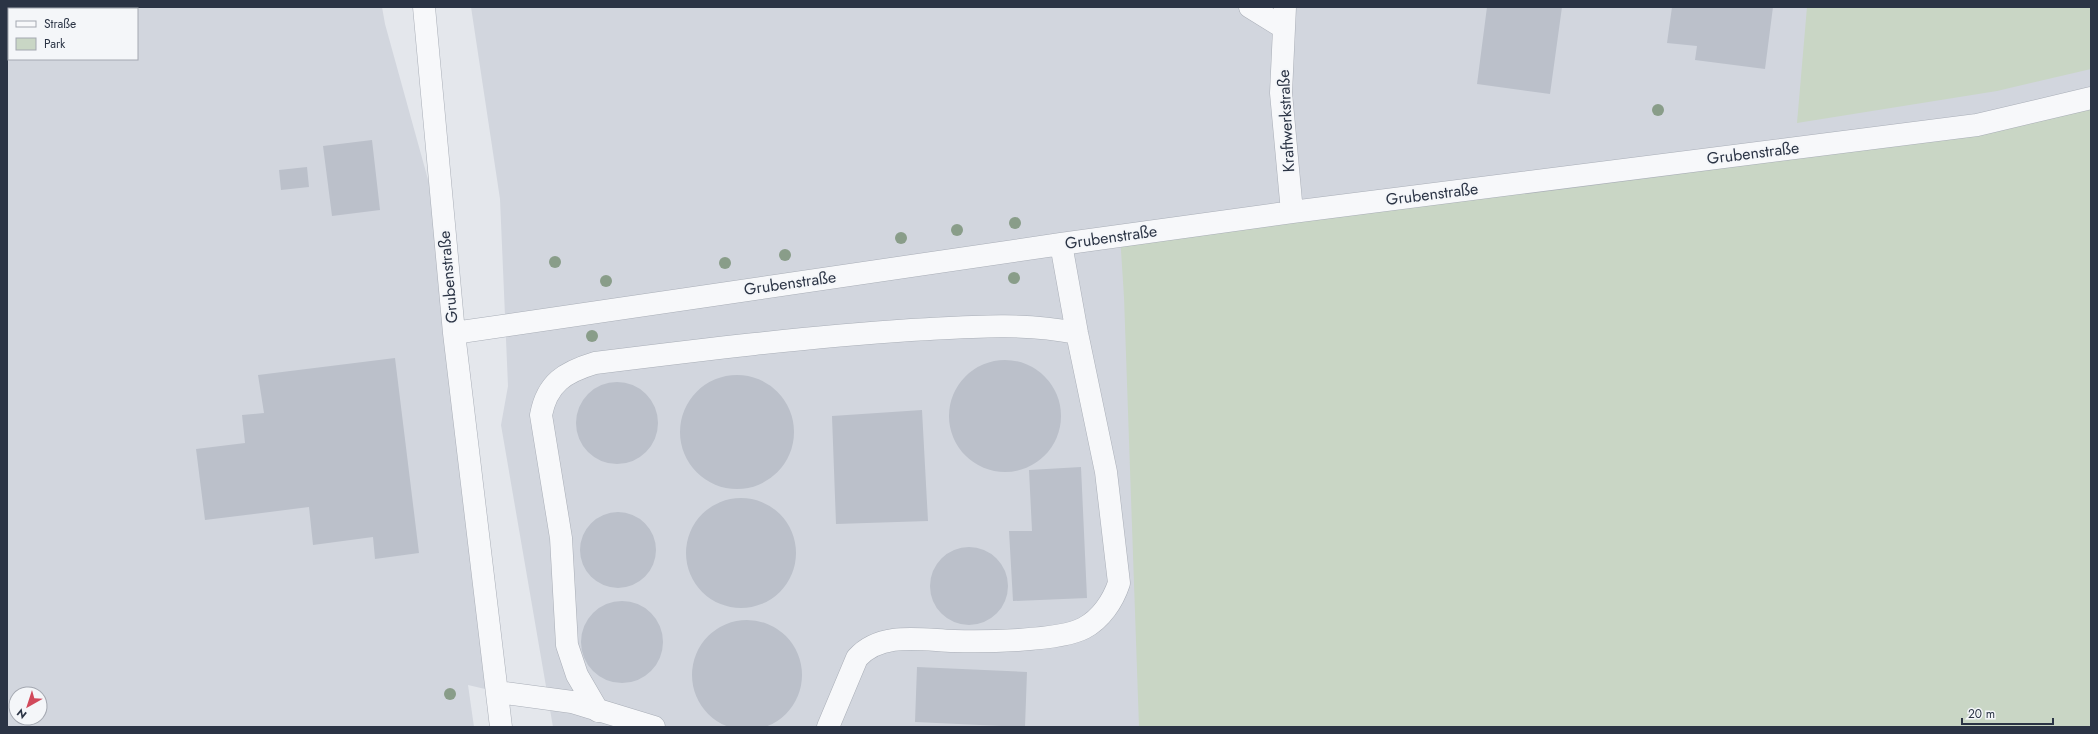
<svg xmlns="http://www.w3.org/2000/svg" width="2098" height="734" viewBox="0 0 2098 734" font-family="Jost,sans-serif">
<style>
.built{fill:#d2d6de;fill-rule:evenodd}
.green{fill:#c9d6c5}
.building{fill:#bbc0ca}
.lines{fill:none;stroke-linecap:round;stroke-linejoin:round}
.minor-casing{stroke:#a9aeb7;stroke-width:23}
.minor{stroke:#f7f8fa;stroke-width:22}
.tree{fill:#899d89}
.labels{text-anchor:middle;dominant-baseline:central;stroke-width:3.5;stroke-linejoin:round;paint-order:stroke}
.street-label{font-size:16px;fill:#2b3445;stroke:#f4f6f9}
</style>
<rect width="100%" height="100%" fill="#e4e7ec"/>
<path class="built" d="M 7,7 L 382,7 L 385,24 L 445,241 L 498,692 L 468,685 L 474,727 L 7,727 ZM 9,9 L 137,9 L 137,59 L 9,59 ZM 16,694 L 40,694 L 40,718 L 16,718 Z
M 471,7 L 2091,7 L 2091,727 L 553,727 L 501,425 L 508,386 L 500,199 Z"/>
<path class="green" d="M 1807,7 L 2091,7 L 2091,69 L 1997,91 L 1797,123 Z
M 2091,109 L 2091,727 L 1139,727 L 1124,297 L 1120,235 Z"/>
<path class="building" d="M 1487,7 L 1562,7 L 1550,94 L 1477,84 Z
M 1672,7 L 1773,7 L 1765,69 L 1695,60 L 1697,46 L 1667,43 Z
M 372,140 L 380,210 L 332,216 L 323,146 Z
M 307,167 L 309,187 L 281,190 L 279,170 Z
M 395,358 L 419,553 L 375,559 L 373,537 L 313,545 L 309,507 L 205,520 L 196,449 L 245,443 L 242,415 L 264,413 L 258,375 Z
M949 416a56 56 0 1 1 112 0a56 56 0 1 1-112 0Z
M680 432a57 57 0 1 1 114 0a57 57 0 1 1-114 0Z
M576 423a41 41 0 1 1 82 0a41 41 0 1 1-82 0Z
M 922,410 L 928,521 L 836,524 L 832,416 Z
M 1081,467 L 1087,598 L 1013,601 L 1009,531 L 1032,531 L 1029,470 Z
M686 553a55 55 0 1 1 110 0a55 55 0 1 1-110 0Z
M580 550a38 38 0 1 1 76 0a38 38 0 1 1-76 0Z
M930 586a39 39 0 1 1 78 0a39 39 0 1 1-78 0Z
M581 642a41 41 0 1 1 82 0a41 41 0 1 1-82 0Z
M692 675a55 55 0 1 1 110 0a55 55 0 1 1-110 0Z
M 917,667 L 1027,672 L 1025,727 L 915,722 Z"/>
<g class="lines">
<defs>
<path id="minor" d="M 424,7 L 454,333 L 501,727
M 1250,7 L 1284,28
M 1285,7 L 1281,93 L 1292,212
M 454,333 L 1061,244 L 1292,212 L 1977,125 L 2091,98
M 498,692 L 572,702 L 654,727
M 598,711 L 577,675 L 567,645 L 561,538 L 541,415 C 547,383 565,372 595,363 C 700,350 805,337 911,330 C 969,327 1019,322 1077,333
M 828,727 L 857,658 C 881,631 922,640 954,641 C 983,642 1060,641 1084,628 C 1101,619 1113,601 1119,583 L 1106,472 L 1077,333 L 1061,244"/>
</defs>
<use href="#minor" class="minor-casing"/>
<use href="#minor" class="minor"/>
</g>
<g class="tree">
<circle cx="1658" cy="110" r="6"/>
<circle cx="1015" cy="223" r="6"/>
<circle cx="957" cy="230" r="6"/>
<circle cx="901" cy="238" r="6"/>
<circle cx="785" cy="255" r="6"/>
<circle cx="555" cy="262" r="6"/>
<circle cx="725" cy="263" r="6"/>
<circle cx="1014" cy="278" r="6"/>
<circle cx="606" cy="281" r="6"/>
<circle cx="592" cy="336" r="6"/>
<circle cx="450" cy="694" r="6"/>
</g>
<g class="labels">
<g class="street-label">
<text transform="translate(1286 121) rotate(-93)">Kraftwerkstraße</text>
<text transform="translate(1753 153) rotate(-7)">Grubenstraße</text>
<text transform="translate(1432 194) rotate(-7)">Grubenstraße</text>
<text transform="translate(1111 237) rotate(-8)">Grubenstraße</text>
<text transform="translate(448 277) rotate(-95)">Grubenstraße</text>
<text transform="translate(790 283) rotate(-8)">Grubenstraße</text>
</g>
</g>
<rect width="2098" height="734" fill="none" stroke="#2b3445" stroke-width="16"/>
<rect x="8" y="8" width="130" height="52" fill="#f4f6f9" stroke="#a4a8b1"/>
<rect x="16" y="21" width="20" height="6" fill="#f7f8fa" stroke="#a4a8b1"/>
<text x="44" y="28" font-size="12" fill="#2b3445">Straße</text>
<rect x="16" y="38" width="20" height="12" fill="#c9d6c5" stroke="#a4a8b1"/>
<text x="44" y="48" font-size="12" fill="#2b3445">Park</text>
<g transform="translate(28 706) rotate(219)"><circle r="19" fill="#f4f6f9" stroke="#a4a8b1"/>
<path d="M0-3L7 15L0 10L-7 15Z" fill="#d1495b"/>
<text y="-6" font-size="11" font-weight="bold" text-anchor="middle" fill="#2b3445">N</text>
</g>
<path d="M1962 718v6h91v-6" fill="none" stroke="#2b3445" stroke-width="2"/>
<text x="1968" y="718" font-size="12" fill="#2b3445" stroke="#f4f6f9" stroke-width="3" paint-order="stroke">20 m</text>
</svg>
